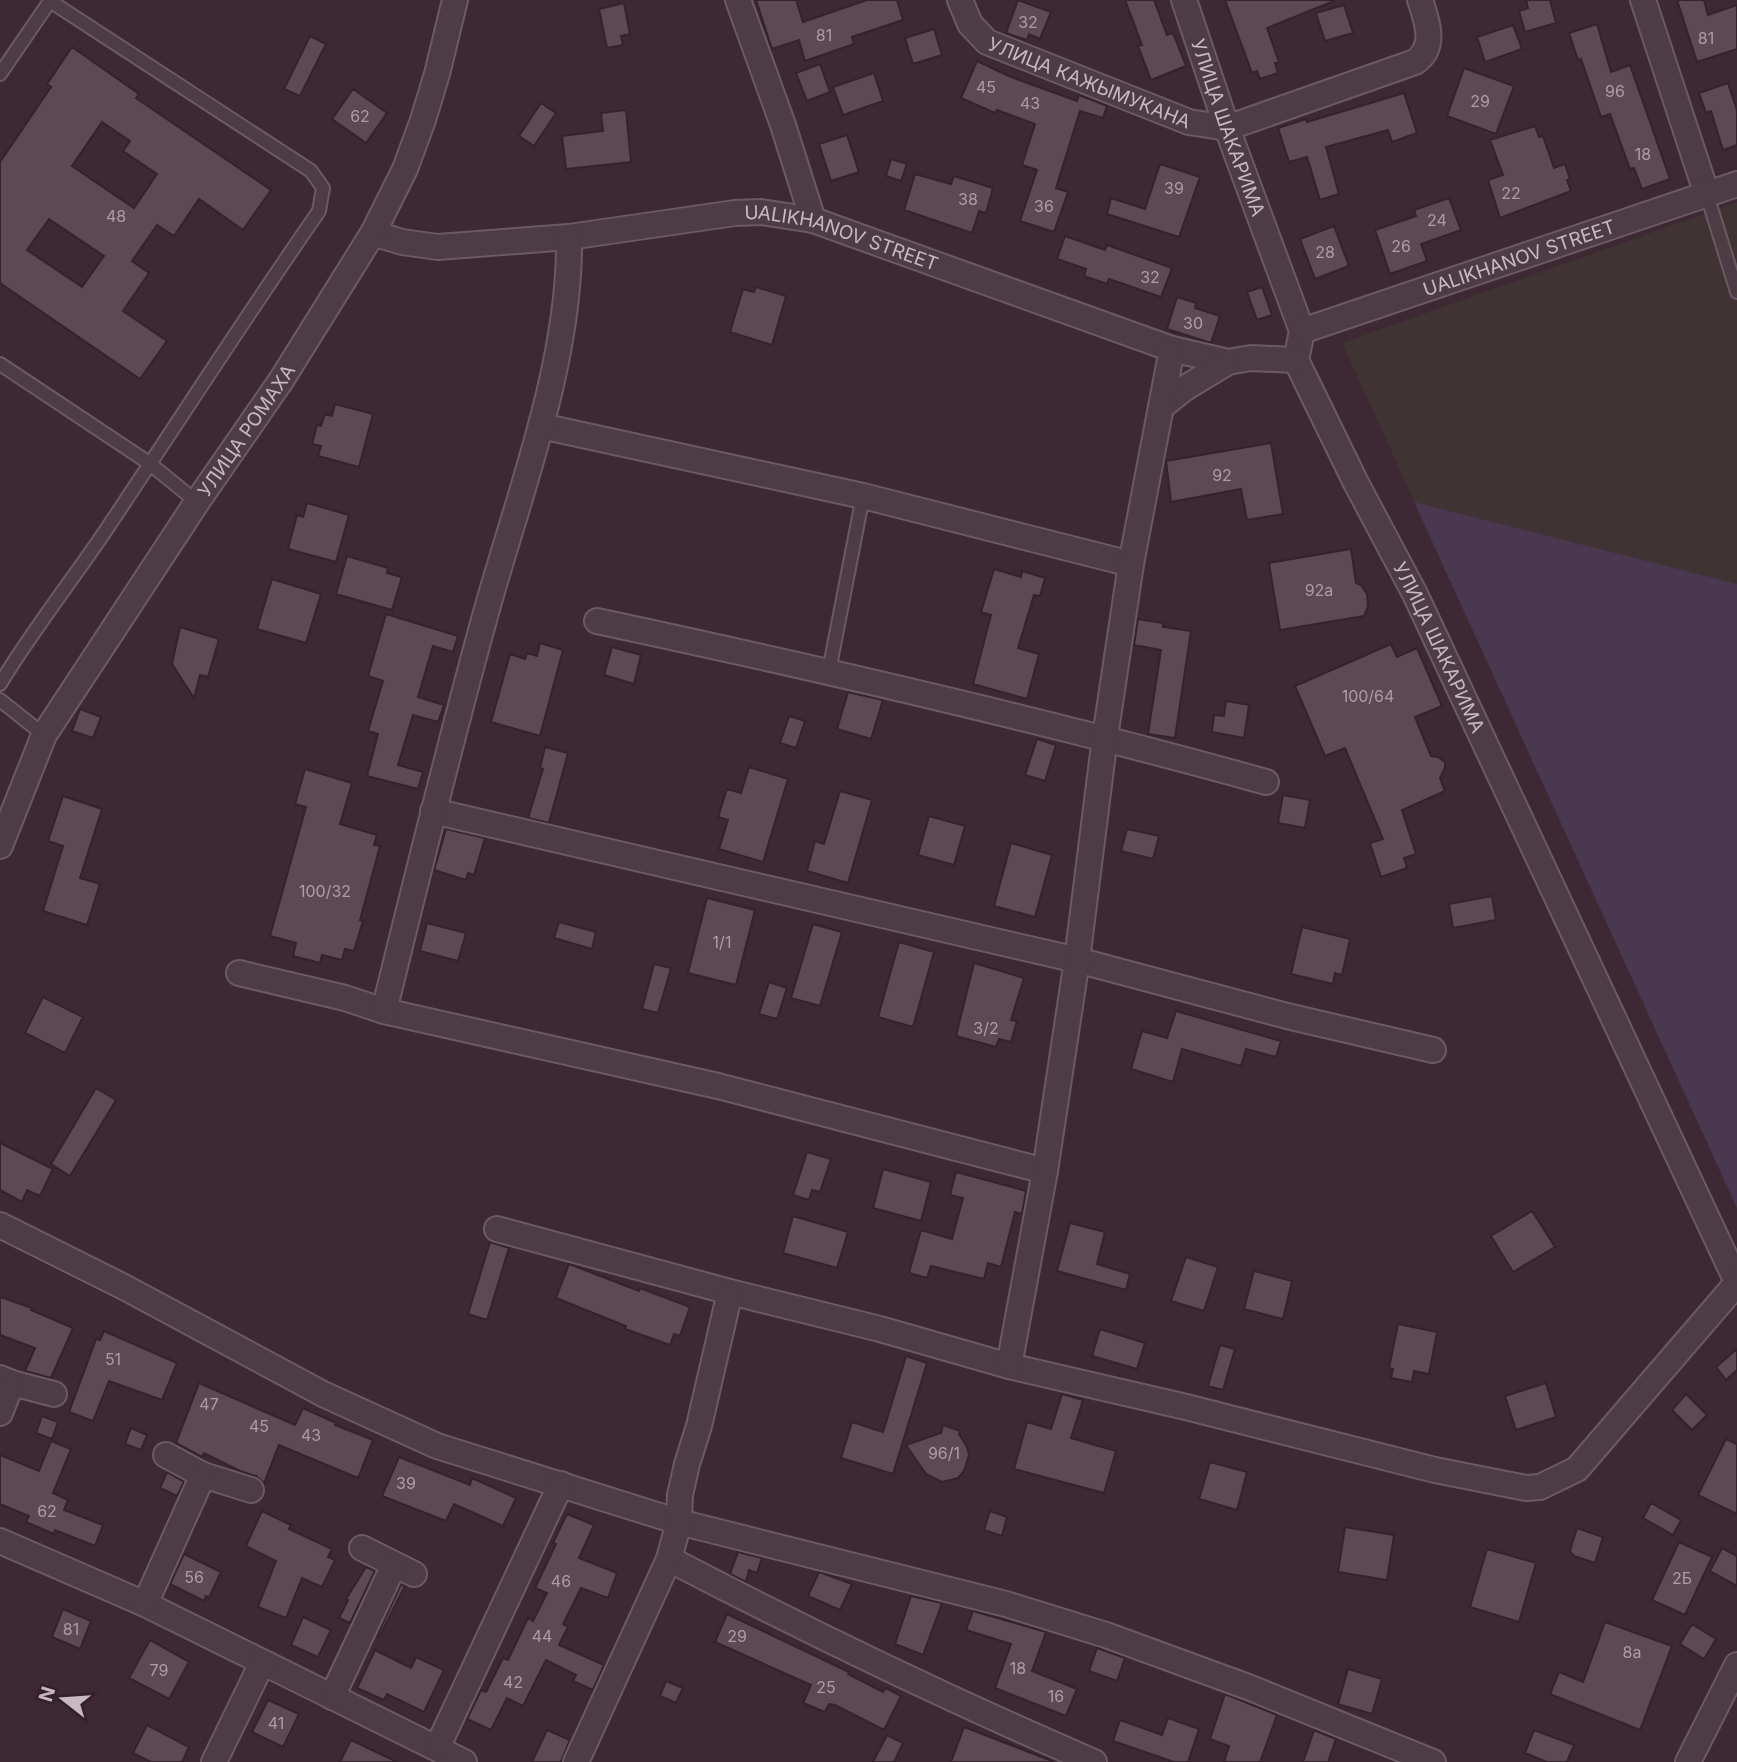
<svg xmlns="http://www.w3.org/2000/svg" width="1737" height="1762" viewBox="0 0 1737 1762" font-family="Inter,sans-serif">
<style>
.medical{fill:#3f3433}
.green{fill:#49384f}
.building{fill:#5e4853;stroke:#34232b;stroke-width:2;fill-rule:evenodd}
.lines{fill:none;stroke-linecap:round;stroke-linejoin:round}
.service-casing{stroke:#6b5a62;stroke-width:16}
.minor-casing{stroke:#6b5a62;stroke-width:28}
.service{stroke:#4d3c44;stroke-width:12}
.minor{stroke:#4d3c44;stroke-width:24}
.labels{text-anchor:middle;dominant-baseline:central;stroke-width:6;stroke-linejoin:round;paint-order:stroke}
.number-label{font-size:16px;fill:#ae9ca5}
.street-label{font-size:19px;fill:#c8b8c0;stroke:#322129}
</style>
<rect width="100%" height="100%" fill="#3d2833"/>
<path class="medical" d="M 1737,202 L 1737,1208 L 1342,343 Z"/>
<path class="green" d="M 1414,502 L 1737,584 L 1737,1208 Z"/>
<path class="building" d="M 756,0 L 796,0 L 803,22 L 867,0 L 897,0 L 903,20 L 852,37 L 854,44 L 805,61 L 799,40 L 772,49 Z
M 1018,0 L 1051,12 L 1040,39 L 1029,34 L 1027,40 L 1006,33 Z
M 1125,0 L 1154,0 L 1167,35 L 1173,33 L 1186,66 L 1151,80 L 1138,46 L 1142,45 Z
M 1225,0 L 1334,0 L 1334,1 L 1267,28 L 1279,62 L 1275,63 L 1278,73 L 1260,79 L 1257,71 L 1252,73 Z
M 1526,0 L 1550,0 L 1556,23 L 1525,32 L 1519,11 L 1528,8 Z
M 1677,0 L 1704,0 L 1708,15 L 1737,5 L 1737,49 L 1697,62 Z
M 624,3 L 630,34 L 621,36 L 623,45 L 607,48 L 599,9 Z
M 1344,5 L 1353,33 L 1325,41 L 1316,13 Z
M 1597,24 L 1611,72 L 1630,65 L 1670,179 L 1642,189 L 1634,168 L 1630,169 L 1610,114 L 1601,117 L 1581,59 L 1578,60 L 1569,33 Z
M 1513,25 L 1522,49 L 1485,62 L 1477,37 Z
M 934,29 L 942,55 L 913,64 L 905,38 Z
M 310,36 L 326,44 L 300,96 L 284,89 Z
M 72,47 L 139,94 L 136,98 L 271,190 L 243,230 L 199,199 L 174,236 L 157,225 L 132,261 L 149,273 L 123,311 L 167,341 L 140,379 L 0,283 L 0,162 L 51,87 L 47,84 ZM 102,122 L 130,141 L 123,151 L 157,174 L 134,208 L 72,166 ZM 49,219 L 104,256 L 82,287 L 27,250 Z
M 977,61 L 1011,77 L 1077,101 L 1079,95 L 1107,106 L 1103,118 L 1080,111 L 1056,188 L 1068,192 L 1054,232 L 1020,221 L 1037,170 L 1022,165 L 1035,124 L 997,110 L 995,113 L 961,98 Z
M 820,64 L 830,92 L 807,101 L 796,73 Z
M 1464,68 L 1514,86 L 1496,134 L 1447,116 Z
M 874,73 L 883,101 L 843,115 L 833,87 Z
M 1728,83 L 1737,110 L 1737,145 L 1723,150 L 1711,111 L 1706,113 L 1699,93 Z
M 353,89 L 387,113 L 366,143 L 332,119 Z
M 1404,93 L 1417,133 L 1392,142 L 1388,130 L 1326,147 L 1339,194 L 1320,200 L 1307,157 L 1289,162 L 1278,128 L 1306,119 L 1307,122 Z
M 541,103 L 556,113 L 534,146 L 519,136 Z
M 626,110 L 631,162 L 566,169 L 562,136 L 603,131 L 601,113 Z
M 1535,126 L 1539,137 L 1543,136 L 1554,168 L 1565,164 L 1570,179 L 1567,180 L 1571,191 L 1500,218 L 1488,180 L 1503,175 L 1490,140 Z
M 847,135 L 859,172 L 831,181 L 819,144 Z
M 891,159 L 907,164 L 901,181 L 886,176 Z
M 1160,164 L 1200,177 L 1179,237 L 1107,214 L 1111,198 L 1145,209 Z
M 915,174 L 951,184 L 954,176 L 993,188 L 986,213 L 979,211 L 972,233 L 904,210 Z
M 1449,198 L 1461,230 L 1421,244 L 1427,261 L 1390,274 L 1375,230 L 1416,216 L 1414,210 Z
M 1334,226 L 1349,266 L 1315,279 L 1300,239 Z
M 1065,236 L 1105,250 L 1107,245 L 1172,268 L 1161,297 L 1109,279 L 1107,284 L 1084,276 L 1086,269 L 1057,259 Z
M 756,287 L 786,296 L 772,345 L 730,332 L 743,289 L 754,292 Z
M 1262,287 L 1272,315 L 1257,320 L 1247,292 Z
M 1177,297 L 1196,303 L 1195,308 L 1220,316 L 1211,343 L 1167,329 Z
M 335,404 L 373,414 L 359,467 L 318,456 L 321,446 L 312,444 L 317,425 L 321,426 L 325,414 L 332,416 Z
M 1271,443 L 1283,514 L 1247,520 L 1241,489 L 1171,502 L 1166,461 Z
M 307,503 L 349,515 L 336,562 L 288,549 L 297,515 L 303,517 Z
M 1351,549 L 1356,583 L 1361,585 L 1367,594 L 1368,607 L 1364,616 L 1280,630 L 1269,563 Z
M 347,556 L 388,568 L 387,573 L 402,577 L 392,610 L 336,594 Z
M 994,569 L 1021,577 L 1022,571 L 1045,578 L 1040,596 L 1034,595 L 1018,648 L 1039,654 L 1027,699 L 973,684 L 991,615 L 981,612 Z
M 272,579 L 321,594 L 306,643 L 257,629 Z
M 386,614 L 458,636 L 453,652 L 433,646 L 418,697 L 444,705 L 438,722 L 413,715 L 398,765 L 423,772 L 418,789 L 367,776 L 378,734 L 368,731 L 383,681 L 368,676 Z
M 1138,619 L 1163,623 L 1163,627 L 1191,631 L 1175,738 L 1148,734 L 1161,650 L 1134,645 Z
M 180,627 L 219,639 L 208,677 L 200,675 L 194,698 L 172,664 Z
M 540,643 L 563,650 L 540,736 L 491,722 L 510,654 L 525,659 L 527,653 L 537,656 Z
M 1391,644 L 1397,657 L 1417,648 L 1442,706 L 1415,717 L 1431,756 L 1438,757 L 1445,762 L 1445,768 L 1440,778 L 1445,791 L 1402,810 L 1416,854 L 1404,858 L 1407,868 L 1381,877 L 1370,843 L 1383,839 L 1345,748 L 1325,756 L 1295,686 Z
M 612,647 L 641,655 L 634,684 L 604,675 Z
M 848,692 L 883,700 L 871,739 L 837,729 Z
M 1226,701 L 1249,705 L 1244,738 L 1212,732 L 1214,715 L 1224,716 Z
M 80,709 L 101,717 L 93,738 L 72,731 Z
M 789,716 L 805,721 L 796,748 L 780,743 Z
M 1037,739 L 1056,745 L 1045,781 L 1025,775 Z
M 545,747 L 568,753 L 549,823 L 528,818 L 543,769 L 540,768 Z
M 749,767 L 788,779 L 763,862 L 719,849 L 728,820 L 718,817 L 727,789 L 741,793 Z
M 305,769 L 352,783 L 340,824 L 377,835 L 374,845 L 380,846 L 360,920 L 363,921 L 354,951 L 345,949 L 342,960 L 322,955 L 320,963 L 293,956 L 296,943 L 270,936 L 306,807 L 295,804 Z
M 840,791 L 872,800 L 848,883 L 807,871 L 815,841 L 824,844 Z
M 1283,795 L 1310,800 L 1305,828 L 1278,823 Z
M 63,796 L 102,809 L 80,878 L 100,884 L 87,925 L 43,911 L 63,846 L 48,841 Z
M 929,816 L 965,826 L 954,865 L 918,855 Z
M 446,829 L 485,838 L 474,875 L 468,873 L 466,880 L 434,870 Z
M 1127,829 L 1159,836 L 1153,859 L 1121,851 Z
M 1011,843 L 1052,855 L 1035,917 L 994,906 Z
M 1492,896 L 1496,920 L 1453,928 L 1449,904 Z
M 707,898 L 755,910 L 736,985 L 688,973 Z
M 559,922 L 596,932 L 592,949 L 554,938 Z
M 427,923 L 466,933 L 458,961 L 420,951 Z
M 813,924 L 842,932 L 820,1006 L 791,998 Z
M 1302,927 L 1350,939 L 1342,975 L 1335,973 L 1333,984 L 1291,974 Z
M 899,942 L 934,952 L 913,1027 L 878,1017 Z
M 974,963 L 1024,978 L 1011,1020 L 1017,1021 L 1011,1042 L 999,1039 L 996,1047 L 956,1036 Z
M 654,964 L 671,968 L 658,1013 L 642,1009 Z
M 769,982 L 787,988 L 777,1019 L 759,1014 Z
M 43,997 L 83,1017 L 65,1053 L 25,1033 Z
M 1176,1011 L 1281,1041 L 1276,1057 L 1246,1049 L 1241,1066 L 1182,1049 L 1173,1082 L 1131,1069 L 1142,1031 L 1167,1038 Z
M 96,1088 L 116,1100 L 70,1176 L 51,1164 Z
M 0,1143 L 53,1169 L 40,1196 L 27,1190 L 22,1202 L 0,1190 Z
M 807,1152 L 831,1159 L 820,1192 L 812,1190 L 809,1200 L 793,1195 Z
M 883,1169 L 931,1182 L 921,1221 L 873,1208 Z
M 956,1172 L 1026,1191 L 1022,1214 L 1015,1212 L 1001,1267 L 988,1263 L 984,1279 L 931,1266 L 927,1278 L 909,1273 L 921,1230 L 952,1239 L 963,1198 L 950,1195 Z
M 1532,1211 L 1555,1247 L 1513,1272 L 1491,1236 Z
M 793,1216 L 848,1232 L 837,1268 L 783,1253 Z
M 1070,1223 L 1105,1232 L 1097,1264 L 1130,1274 L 1126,1290 L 1057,1271 Z
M 490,1242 L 509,1248 L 487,1320 L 468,1314 Z
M 1186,1257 L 1218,1267 L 1204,1311 L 1171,1301 Z
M 569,1264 L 639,1291 L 640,1288 L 690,1307 L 680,1336 L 674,1334 L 670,1345 L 625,1329 L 626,1326 L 556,1298 Z
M 1254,1271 L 1292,1281 L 1283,1319 L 1244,1309 Z
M 0,1297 L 32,1308 L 31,1310 L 73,1328 L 51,1378 L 25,1371 L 35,1348 L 0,1335 Z
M 1398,1324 L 1437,1332 L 1429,1374 L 1414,1371 L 1412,1382 L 1391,1378 L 1393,1369 L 1389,1368 Z
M 1100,1329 L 1145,1343 L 1137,1369 L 1092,1356 Z
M 104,1331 L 177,1363 L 162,1400 L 109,1381 L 93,1421 L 69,1412 L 96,1339 L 100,1340 Z
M 1220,1345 L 1235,1349 L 1223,1390 L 1208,1386 Z
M 1737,1349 L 1737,1370 L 1726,1380 L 1716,1367 Z
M 906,1356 L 927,1363 L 893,1474 L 841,1458 L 852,1422 L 883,1432 Z
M 199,1383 L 295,1425 L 303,1408 L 336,1423 L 335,1425 L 373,1440 L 358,1478 L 279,1445 L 264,1483 L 256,1476 L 240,1471 L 204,1453 L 202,1457 L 176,1443 Z
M 1546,1383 L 1556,1417 L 1516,1430 L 1505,1396 Z
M 1062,1394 L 1083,1400 L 1071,1438 L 1116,1451 L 1104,1493 L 1014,1469 L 1027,1422 L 1051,1429 Z
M 1686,1394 L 1707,1415 L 1692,1430 L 1672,1410 Z
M 42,1416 L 58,1422 L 52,1439 L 36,1433 Z
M 943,1425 L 960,1431 L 959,1434 L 967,1447 L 969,1455 L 964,1471 L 958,1478 L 942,1482 L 926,1474 L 906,1445 L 941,1433 Z
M 131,1428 L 147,1435 L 141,1450 L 125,1444 Z
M 1726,1439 L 1737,1444 L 1737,1514 L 1698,1495 Z
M 51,1441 L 71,1449 L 53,1493 L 68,1500 L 64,1510 L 103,1525 L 95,1546 L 55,1530 L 54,1534 L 26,1522 L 29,1516 L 0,1504 L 0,1455 L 39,1471 Z
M 399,1457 L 470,1485 L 472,1478 L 516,1498 L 503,1526 L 454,1504 L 446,1521 L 382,1496 Z
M 1210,1462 L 1247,1472 L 1237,1510 L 1199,1499 Z
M 167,1472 L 184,1482 L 177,1496 L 160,1488 Z
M 1651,1503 L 1681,1520 L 1673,1535 L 1643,1518 Z
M 262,1511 L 291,1525 L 289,1529 L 332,1549 L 328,1557 L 335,1560 L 322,1587 L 302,1578 L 286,1618 L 258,1607 L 276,1561 L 246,1546 Z
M 990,1511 L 1007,1517 L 1002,1536 L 984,1530 Z
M 567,1514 L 594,1525 L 579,1558 L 617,1573 L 608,1598 L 581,1588 L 563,1624 L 568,1627 L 559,1645 L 604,1665 L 593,1690 L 573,1681 L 576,1675 L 546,1660 L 523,1706 L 507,1698 L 491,1730 L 467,1719 L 481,1690 L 486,1692 L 503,1658 L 508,1660 L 528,1618 L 533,1621 L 547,1593 L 535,1588 L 556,1544 L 553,1543 Z
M 1345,1527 L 1394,1535 L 1387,1580 L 1338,1572 Z
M 1577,1528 L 1603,1537 L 1595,1563 L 1574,1556 L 1570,1551 Z
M 1679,1542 L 1712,1557 L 1685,1615 L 1652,1600 Z
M 1722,1548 L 1737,1556 L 1737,1586 L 1710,1571 Z
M 1487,1549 L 1536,1563 L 1519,1622 L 1470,1607 Z
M 738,1552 L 762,1558 L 757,1573 L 749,1570 L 746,1582 L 730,1574 Z
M 184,1554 L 221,1572 L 209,1598 L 206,1596 L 204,1601 L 170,1584 Z
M 366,1567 L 375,1571 L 350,1623 L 339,1618 L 348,1600 L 346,1599 Z
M 819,1572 L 852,1584 L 840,1610 L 808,1596 Z
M 401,1584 L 405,1586 L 379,1637 L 377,1636 Z
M 911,1596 L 942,1603 L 923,1655 L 895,1644 Z
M 63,1609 L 91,1621 L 80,1649 L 52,1637 Z
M 973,1611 L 1046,1632 L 1032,1671 L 1077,1689 L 1066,1716 L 995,1688 L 1011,1644 L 966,1630 Z
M 727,1614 L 849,1672 L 848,1674 L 883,1692 L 886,1688 L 901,1696 L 884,1730 L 835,1705 L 829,1704 L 825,1712 L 803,1703 L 811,1685 L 715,1642 Z
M 303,1617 L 331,1630 L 318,1657 L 291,1645 Z
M 1605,1622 L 1672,1646 L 1640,1730 L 1550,1694 L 1559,1672 L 1583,1682 Z
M 1692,1624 L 1716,1639 L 1704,1659 L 1680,1644 Z
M 150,1640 L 189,1662 L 169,1699 L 129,1678 Z
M 1097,1648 L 1125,1658 L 1117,1681 L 1089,1671 Z
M 375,1650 L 411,1668 L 416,1657 L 444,1670 L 424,1712 L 387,1694 L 384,1700 L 357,1688 Z
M 1348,1669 L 1382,1679 L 1372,1714 L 1338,1704 Z
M 666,1681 L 683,1688 L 676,1703 L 660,1696 Z
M 1225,1694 L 1277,1715 L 1260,1762 L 1224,1762 L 1229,1746 L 1210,1739 Z
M 268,1700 L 299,1714 L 283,1747 L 252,1732 Z
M 1168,1718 L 1199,1729 L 1188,1762 L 1174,1762 L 1113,1741 L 1120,1720 L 1162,1735 Z
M 147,1725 L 189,1747 L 182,1762 L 151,1762 L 133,1753 Z
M 964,1727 L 1052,1761 L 1052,1762 L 951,1762 Z
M 547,1730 L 570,1740 L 561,1762 L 532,1762 Z
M 1314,1730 L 1336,1739 L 1328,1762 L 1303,1762 Z
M 1534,1730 L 1574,1745 L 1567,1762 L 1547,1762 L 1525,1753 Z
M 887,1735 L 903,1743 L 894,1762 L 873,1762 Z
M 351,1740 L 397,1762 L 340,1762 Z"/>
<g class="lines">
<defs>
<path id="service" d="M 0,74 L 50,1 L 311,171 L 323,188 L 319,211 C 246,316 177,424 106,530 C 71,582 32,631 0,684
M 1707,195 L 1737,292
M 0,364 L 149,463 L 197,502
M 829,671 L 863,496
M 0,700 L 44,735"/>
<g id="minor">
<path d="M 738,0 L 783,125 L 813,220"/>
<path id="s1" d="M 960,0 L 970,24 L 987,42 L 1189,122 L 1227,128 L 1415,62 C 1437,47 1427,21 1420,0"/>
<path id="s2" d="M 1184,0 L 1227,128 L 1302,331 L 1296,360 L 1356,483 L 1415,594 L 1737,1282"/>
<path d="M 1643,0 L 1707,195"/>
<path id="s3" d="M 373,233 L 402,242 L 438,247 L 569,237 L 735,213 L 761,212 L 813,220 L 1172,349 L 1228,362 L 1251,358 L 1296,360"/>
<path id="s4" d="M 1302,331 L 1737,184"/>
<path d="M 1161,407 L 1185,388 L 1228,362"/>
<path d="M 541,426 L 863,496 L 1131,564"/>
<path d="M 597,621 C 822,669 1044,720 1266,782"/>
<path d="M 433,811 L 1077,960 L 1287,1016 L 1433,1050"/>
<path id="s5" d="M 0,846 L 44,735 L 197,502 L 282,379 L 373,233 L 405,169 L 423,120 L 437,74 L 455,0"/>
<path d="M 239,973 L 345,998 L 384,1011 L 718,1086 L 1045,1171"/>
<path d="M 384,1011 C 417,877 450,742 487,609 C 520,491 571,360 569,237"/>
<path d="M 0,1225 L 124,1287 L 323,1394 L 437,1446 L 679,1522 L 1006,1604 L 1106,1635 L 1248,1687 L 1433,1762"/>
<path d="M 497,1229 L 730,1292 L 880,1329 L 1009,1366 L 1186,1407 L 1435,1470 L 1526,1488 L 1540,1487 L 1577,1469 L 1737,1283"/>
<path d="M 1009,1366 L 1045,1171 L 1077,960 L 1105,737 L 1131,564 L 1172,349"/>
<path d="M 0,1378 L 12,1383 L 54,1394"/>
<path d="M 0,1413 L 12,1383"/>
<path d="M 166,1455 L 203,1475 L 251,1490"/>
<path d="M 0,1541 L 145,1604 L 464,1762"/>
<path d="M 362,1548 L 414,1574"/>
<path d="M 669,1559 C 809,1632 950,1700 1094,1762"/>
<path d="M 145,1604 L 203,1475"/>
<path d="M 332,1697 L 394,1565"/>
<path d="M 437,1748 L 561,1484"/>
<path d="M 214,1762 L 262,1663"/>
<path d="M 576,1762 L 669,1559 L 679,1522 L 680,1495 L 687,1464 L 699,1426 L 730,1292"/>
<path d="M 1688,1762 L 1737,1665"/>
</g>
</defs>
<use href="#service" class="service-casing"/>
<use href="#minor" class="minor-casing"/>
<use href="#service" class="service"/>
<use href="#minor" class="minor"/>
</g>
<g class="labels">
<g class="number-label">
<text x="1028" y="22">32</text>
<text x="824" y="35">81</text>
<text x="1706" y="38">81</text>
<text x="986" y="87">45</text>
<text x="1615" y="91">96</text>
<text x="1480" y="101">29</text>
<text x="1030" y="103">43</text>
<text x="360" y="116">62</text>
<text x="1643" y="154">18</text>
<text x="1174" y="188">39</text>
<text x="1511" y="193">22</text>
<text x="968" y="199">38</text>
<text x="1044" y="206">36</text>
<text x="116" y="216">48</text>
<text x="1437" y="220">24</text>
<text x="1401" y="246">26</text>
<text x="1325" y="252">28</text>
<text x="1150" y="277">32</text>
<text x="1193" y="323">30</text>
<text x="1222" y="475">92</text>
<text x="1319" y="590">92а</text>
<text x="1368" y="696">100/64</text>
<text x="325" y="891">100/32</text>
<text x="722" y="942">1/1</text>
<text x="986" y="1028">3/2</text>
<text x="113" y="1359">51</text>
<text x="209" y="1404">47</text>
<text x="259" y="1426">45</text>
<text x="311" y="1435">43</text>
<text x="944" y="1453">96/1</text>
<text x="406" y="1483">39</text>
<text x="47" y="1511">62</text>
<text x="194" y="1577">56</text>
<text x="1682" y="1578">2Б</text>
<text x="561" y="1581">46</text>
<text x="71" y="1629">81</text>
<text x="542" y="1636">44</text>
<text x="737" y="1636">29</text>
<text x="1632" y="1652">8а</text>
<text x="1018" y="1668">18</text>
<text x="159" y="1670">79</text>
<text x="513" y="1682">42</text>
<text x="826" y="1687">25</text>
<text x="1056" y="1696">16</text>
<text x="276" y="1723">41</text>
</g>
<g class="street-label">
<text stroke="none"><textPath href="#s1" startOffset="161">УЛИЦА КАЖЫМУКАНА</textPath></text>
<text stroke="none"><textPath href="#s2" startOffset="135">УЛИЦА ШАКАРИМА</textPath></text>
<text stroke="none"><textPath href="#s3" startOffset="476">UALIKHANOV STREET</textPath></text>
<text stroke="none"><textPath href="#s4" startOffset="229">UALIKHANOV STREET</textPath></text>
<text stroke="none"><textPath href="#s5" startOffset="485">УЛИЦА РОМАХА</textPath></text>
<text stroke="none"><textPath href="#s2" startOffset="702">УЛИЦА ШАКАРИМА</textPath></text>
</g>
</g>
<g transform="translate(63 1699) rotate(287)" stroke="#322129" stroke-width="5" paint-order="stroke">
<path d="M0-5L12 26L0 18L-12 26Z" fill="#c8b8c0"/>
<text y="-10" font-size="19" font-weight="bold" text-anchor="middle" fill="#c8b8c0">N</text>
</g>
</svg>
